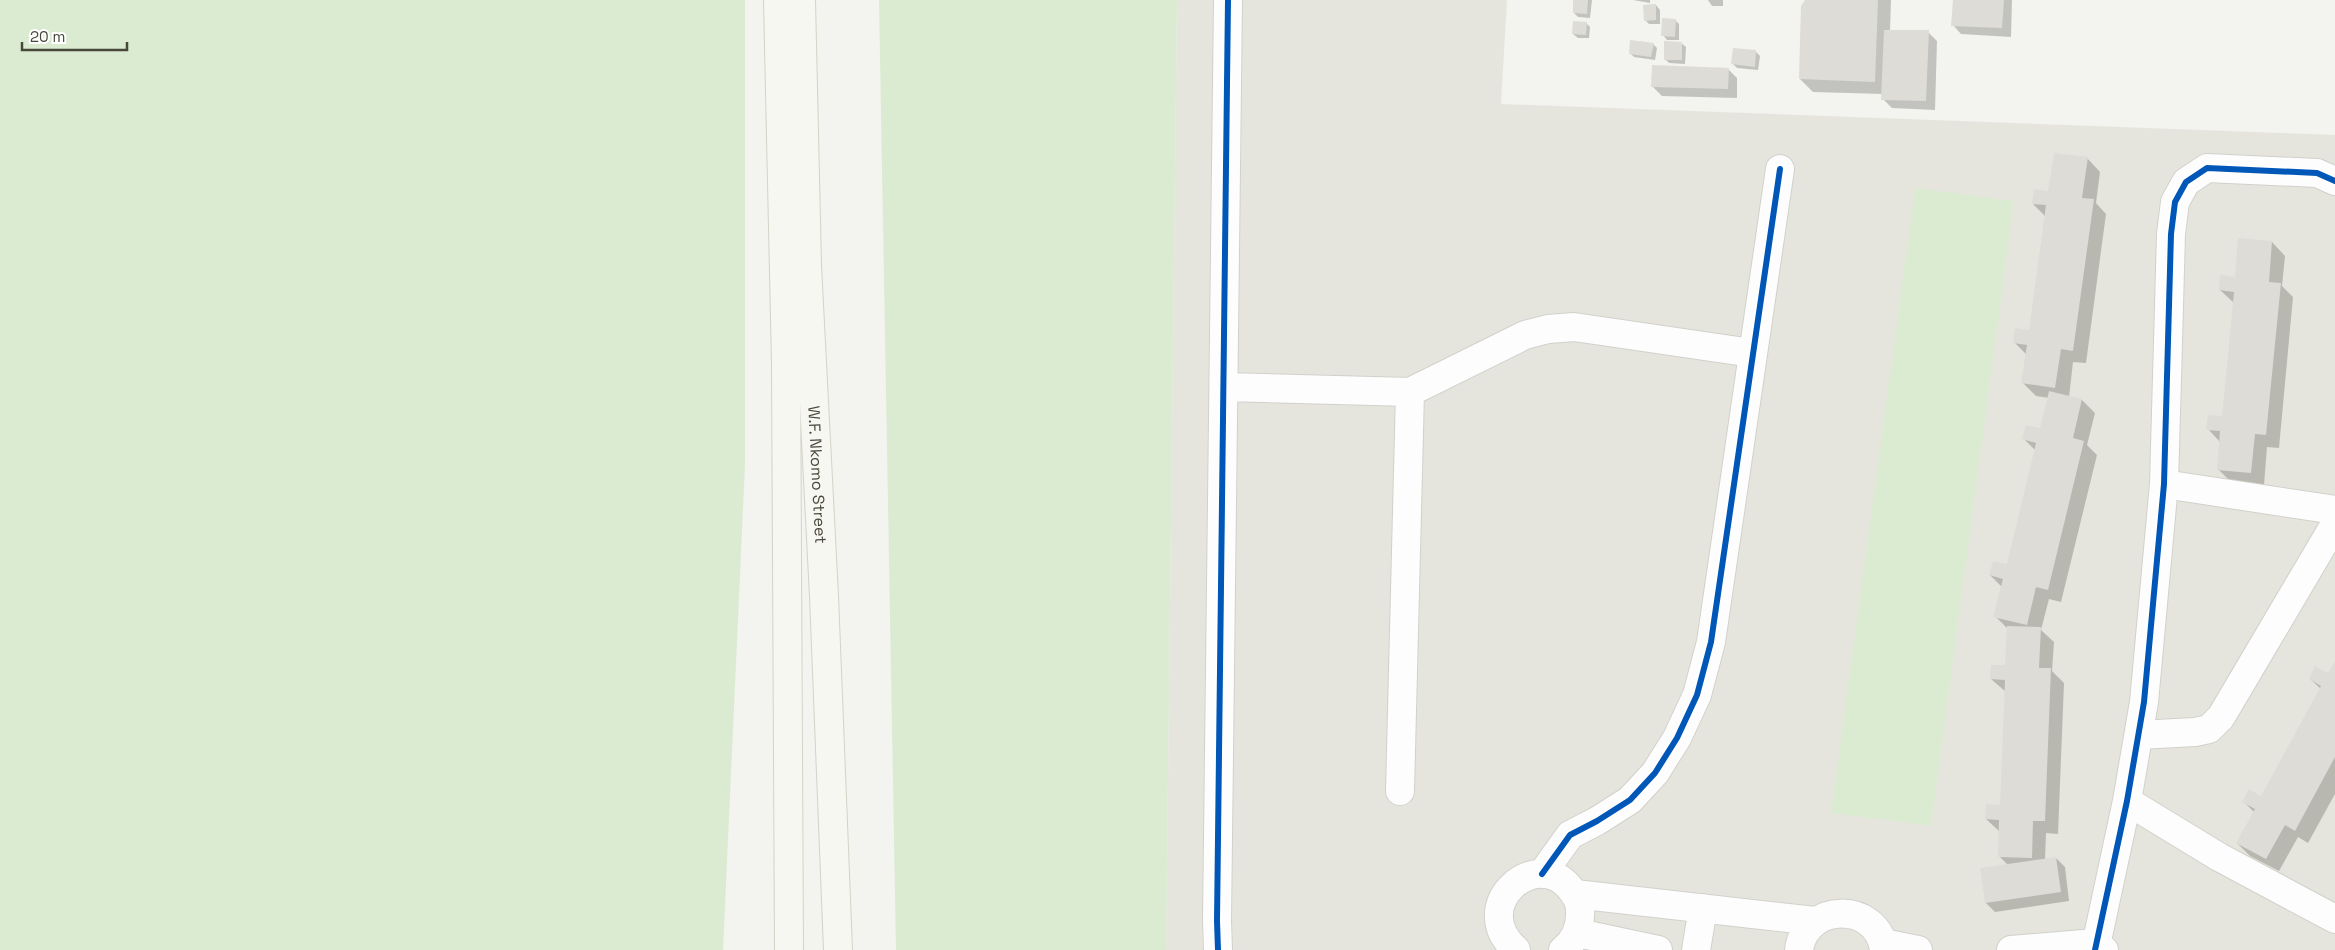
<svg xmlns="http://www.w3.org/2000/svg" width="2335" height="950" viewBox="0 0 2335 950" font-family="'Space Grotesk',sans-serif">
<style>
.residential{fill:#e6e5dd}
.green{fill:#daebd2}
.shadow{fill:#0003}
.building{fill:#dddcd7}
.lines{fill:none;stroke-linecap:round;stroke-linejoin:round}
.street-casing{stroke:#d1d1cc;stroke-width:30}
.secondary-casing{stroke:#d3d3c8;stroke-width:30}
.street{stroke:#fdfdfd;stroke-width:28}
.secondary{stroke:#f7f7f2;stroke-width:28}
.cycleway-casing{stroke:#fff;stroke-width:9}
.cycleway{stroke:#0057b8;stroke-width:6}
.labels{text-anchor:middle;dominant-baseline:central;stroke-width:4;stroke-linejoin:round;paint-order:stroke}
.street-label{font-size:16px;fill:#49473a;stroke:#fff}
</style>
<rect width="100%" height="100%" fill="#f3f3ef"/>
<path class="residential" d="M 1177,0 L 1507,0 L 1501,104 L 2335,135 L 2335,950 L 1166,950 Z"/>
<path class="green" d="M 0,0 L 745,0 L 745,464 L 723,950 L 0,950 Z
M 879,0 L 1177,0 L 1166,950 L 896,950 Z
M 1915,188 L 2014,201 L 1931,826 L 1831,813 Z"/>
<path class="shadow" d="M 1575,0 L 1592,0 L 1590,18 L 1578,17 L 1574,13 Z
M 1633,0 L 1650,0 L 1650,3 Z
M 1708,0 L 1723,0 L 1723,6 L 1712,6 Z
M 1806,0 L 1891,0 L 1890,31 L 1928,32 L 1937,41 L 1935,110 L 1892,108 L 1883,99 L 1883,94 L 1813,92 L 1800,79 Z
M 1954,0 L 2012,0 L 2011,37 L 1961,34 L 1953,25 Z
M 1656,5 L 1660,10 L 1660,24 L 1649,24 L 1645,20 Z
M 1675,20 L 1679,24 L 1679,40 L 1667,40 L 1663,35 Z
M 1586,23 L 1590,27 L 1589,38 L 1578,38 L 1573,34 Z
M 1681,43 L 1686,47 L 1685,64 L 1669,63 L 1665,59 Z
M 1653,44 L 1657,48 L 1655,60 L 1634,57 L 1630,53 Z
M 1756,52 L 1760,56 L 1758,70 L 1737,68 L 1733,64 Z
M 1728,69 L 1737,78 L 1737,98 L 1662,96 L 1653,87 Z
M 2087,158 L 2100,172 L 2096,203 L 2106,214 L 2086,363 L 2073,362 L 2069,397 L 2082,400 L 2095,413 L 2087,445 L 2097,455 L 2061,602 L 2049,599 L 2041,630 L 2054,642 L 2052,671 L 2064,683 L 2058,834 L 2046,833 L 2045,860 L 2056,858 L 2065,867 L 2069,901 L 1995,912 L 1986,903 L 1981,869 L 2008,865 L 1999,856 L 2000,832 L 1986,819 L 2001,806 L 2006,692 L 1991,679 L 2007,666 L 2008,629 L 1995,616 L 2002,587 L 1990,575 L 2007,566 L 2036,451 L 2024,439 L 2041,430 L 2049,398 L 2036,396 L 2023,383 L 2027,355 L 2014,342 L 2030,331 L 2046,217 L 2033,204 L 2049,193 Z
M 2272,242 L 2285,256 L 2282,286 L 2293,297 L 2279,448 L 2267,447 L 2264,485 L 2231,482 L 2218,469 L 2220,442 L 2208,429 L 2223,418 L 2234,303 L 2220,290 L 2236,278 Z
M 2335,663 L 2335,794 L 2308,843 L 2298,837 L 2279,871 L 2250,856 L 2237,843 L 2254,812 L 2244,802 L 2262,798 L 2321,689 L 2310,679 L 2329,675 Z"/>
<path class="building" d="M 1573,0 L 1588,0 L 1587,14 L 1573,13 Z
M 1805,0 L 1878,0 L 1875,82 L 1799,79 L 1801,6 Z
M 1953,0 L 2004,0 L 2002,28 L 1951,26 Z
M 1656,4 L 1656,20 L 1644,21 L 1643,5 Z
M 1662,18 L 1676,19 L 1675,37 L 1661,36 Z
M 1573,21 L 1587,22 L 1586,35 L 1572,34 Z
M 1884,30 L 1929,30 L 1926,101 L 1881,100 Z
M 1630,40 L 1654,43 L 1651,57 L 1629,54 Z
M 1664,41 L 1682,42 L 1682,60 L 1664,60 Z
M 1733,48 L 1756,50 L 1755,67 L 1731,64 Z
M 1652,65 L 1729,68 L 1728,89 L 1651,87 Z
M 2054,153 L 2088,157 L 2082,198 L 2094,199 L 2073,351 L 2061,349 L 2055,388 L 2021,383 L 2027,345 L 2013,343 L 2015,328 L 2029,330 L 2046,205 L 2032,204 L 2034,189 L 2048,191 Z
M 2238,238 L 2272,241 L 2269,282 L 2281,283 L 2266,435 L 2255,434 L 2251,473 L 2217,470 L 2220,431 L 2206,430 L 2208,415 L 2222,416 L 2234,292 L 2219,290 L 2220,275 L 2235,277 Z
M 2049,391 L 2082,399 L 2073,438 L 2084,441 L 2048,590 L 2036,587 L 2027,625 L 1993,617 L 2003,579 L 1989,575 L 1993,561 L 2007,564 L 2036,443 L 2022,439 L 2026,425 L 2040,428 Z
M 2007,626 L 2041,627 L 2039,668 L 2051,668 L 2045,821 L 2033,821 L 2032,858 L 1998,857 L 1999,820 L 1985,819 L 1986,804 L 2000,805 L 2005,680 L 1990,679 L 1991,665 L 2005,665 Z
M 2335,661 L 2335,757 L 2295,831 L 2285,825 L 2266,859 L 2236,843 L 2255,809 L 2242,802 L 2249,789 L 2261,796 L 2321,686 L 2309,679 L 2315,666 L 2328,673 Z
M 2056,857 L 2061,892 L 1985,903 L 1980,868 Z"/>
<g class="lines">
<defs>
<path id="street" d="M 1225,387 L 1410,392 L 1525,335 L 1548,329 L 1574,327 L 1752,353
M 2164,484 L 2335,510
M 2139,735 L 2195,732 L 2209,729 L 2221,717 L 2335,524
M 1400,791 L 1410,392
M 2127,801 L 2219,857 L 2335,919
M 1542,874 L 1570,835 L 1597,821 L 1630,800 L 1655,773 L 1677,738 L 1697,695 L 1711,642 L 1780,169
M 1575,894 L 1815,921
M 1578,933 L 1658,950
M 1883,943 L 1918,950
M 1218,950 L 1217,921 L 1228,0
M 1516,950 C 1467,906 1535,847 1569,887 C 1575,894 1580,901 1580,910 C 1581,926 1576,940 1563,950
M 1696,950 L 1703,908
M 1799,950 C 1805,902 1878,901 1884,950
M 2011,950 L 2095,943 L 2104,950
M 2095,950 L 2127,801 L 2144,702 L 2164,484 L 2171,234 L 2175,202 L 2186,182 L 2207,168 L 2317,173 L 2335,181"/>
<g id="secondary">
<path d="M 778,0 L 786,363 L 789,950"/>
<path id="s1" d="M 801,0 L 807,266 L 824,596 L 838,950"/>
</g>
</defs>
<use href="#street" class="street-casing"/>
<use href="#secondary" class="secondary-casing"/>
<use href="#street" class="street"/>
<use href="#secondary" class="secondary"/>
<defs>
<path id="cycleway" d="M 1542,874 L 1570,835 L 1597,821 L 1630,800 L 1655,773 L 1677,738 L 1697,695 L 1711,642 L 1780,169
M 1218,950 L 1217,921 L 1228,0
M 2095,950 L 2127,801 L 2144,702 L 2164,484 L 2171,234 L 2175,202 L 2186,182 L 2207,168 L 2317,173 L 2335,181"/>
</defs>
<use href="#cycleway" class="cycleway-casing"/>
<use href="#cycleway" class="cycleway"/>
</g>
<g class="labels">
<g class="street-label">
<text stroke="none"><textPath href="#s1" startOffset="475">W.F. Nkomo Street</textPath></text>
</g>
</g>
<path d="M22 42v8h105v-8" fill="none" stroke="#49473a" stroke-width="2.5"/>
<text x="30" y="42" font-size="15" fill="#49473a" stroke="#ffffff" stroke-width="4" paint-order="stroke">20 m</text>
</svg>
